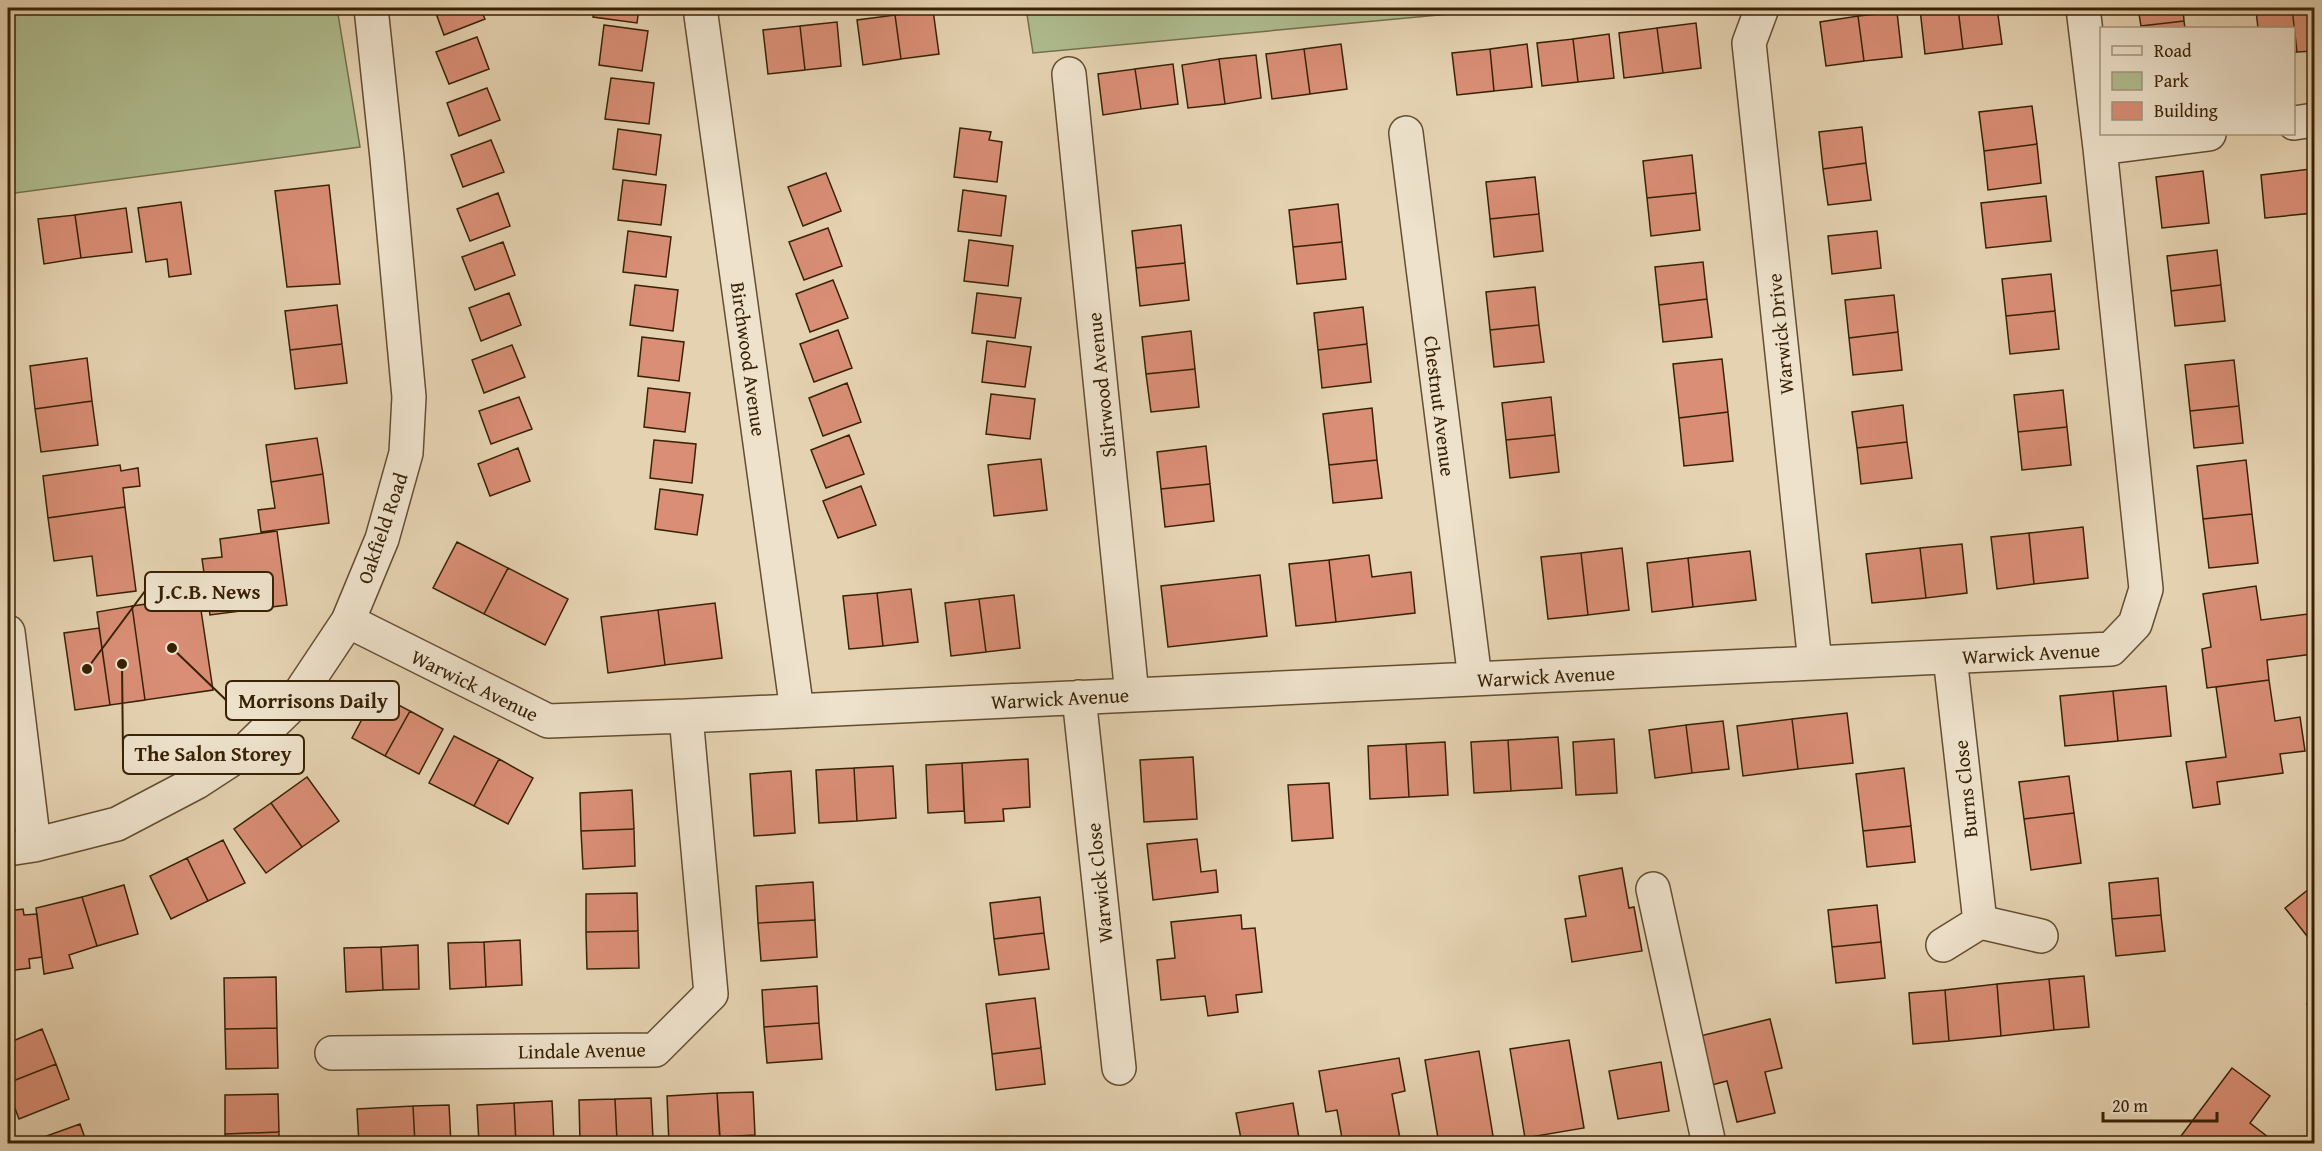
<svg xmlns="http://www.w3.org/2000/svg" width="2322" height="1151" viewBox="0 0 2322 1151" font-family="'Gentium Book Plus',serif">
<style>
.green{fill:#afbd90;stroke:#74704a;stroke-width:1.5}
.building{fill:#d98e75;stroke:#382205;stroke-width:1.5}
.lines{fill:none;stroke-linecap:round;stroke-linejoin:round}
.minor-casing{stroke:#634e30;stroke-width:36}
.minor{stroke:#eee2cc;stroke-width:33}
.labels{text-anchor:middle;dominant-baseline:central;stroke-width:6;stroke-linejoin:round;paint-order:stroke}
.street-label{font-size:20px;fill:#382205;stroke:#eee2cc}
.leader{fill:none;stroke:#382205;stroke-width:2}
.callout-dot{fill:#382205;stroke:#eee2cc;stroke-width:2}
.callout{fill:#eee2cc;stroke:#382205;stroke-width:2}
.callout-label{font-size:21px;text-anchor:middle;font-weight:bold;fill:#382205}
</style>
<rect width="100%" height="100%" fill="#e5d2b1"/>
<filter id="stains"><feTurbulence type="fractalNoise" baseFrequency=".00333" numOctaves="4"/><feColorMatrix values="0 0 0 0 .2 0 0 0 0 .09 0 0 0 0 .02 0 0 0 .5 -.17"/></filter>
<radialGradient id="worn" r=".72"><stop offset=".6" stop-color="#630" stop-opacity="0"/><stop offset="1" stop-color="#630" stop-opacity=".3"/></radialGradient>
<path class="green" d="M 8,8 L 337,8 L 360,147 L 8,194 Z
M 1026,8 L 1514,8 L 1033,53 Z"/>
<path class="building" d="M 434,8 L 480,8 L 485,19 L 444,35 Z
M 595,8 L 639,8 L 637,23 L 593,17 Z
M 1931,8 L 1958,8 L 1963,49 L 1925,54 L 1920,9 Z
M 1958,8 L 1997,8 L 2002,44 L 1963,49 Z
M 2138,8 L 2183,8 L 2184,21 L 2141,26 Z
M 2292,8 L 2297,52 L 2294,53 L 2294,28 L 2258,28 L 2256,11 Z
M 2292,8 L 2314,8 L 2314,51 L 2297,52 Z
M 933,10 L 939,54 L 901,59 L 895,15 Z
M 1897,12 L 1902,57 L 1864,61 L 1858,16 Z
M 895,15 L 901,59 L 863,65 L 857,20 Z
M 1858,16 L 1864,61 L 1826,66 L 1820,22 Z
M 2184,21 L 2185,28 L 2141,28 L 2141,26 Z
M 837,22 L 841,66 L 805,70 L 800,26 Z
M 1696,23 L 1701,68 L 1663,73 L 1657,28 Z
M 604,25 L 648,31 L 642,71 L 599,65 Z
M 800,26 L 805,70 L 768,74 L 763,30 Z
M 1657,28 L 1663,73 L 1624,78 L 1619,33 Z
M 1609,34 L 1614,78 L 1578,82 L 1573,39 Z
M 477,37 L 489,69 L 449,84 L 436,52 Z
M 1573,39 L 1578,82 L 1542,86 L 1537,43 Z
M 1341,44 L 1347,89 L 1310,94 L 1304,49 Z
M 1527,44 L 1532,87 L 1494,91 L 1490,49 Z
M 1304,49 L 1310,94 L 1272,99 L 1266,54 Z
M 1490,49 L 1494,91 L 1457,95 L 1452,53 Z
M 1256,55 L 1261,98 L 1225,104 L 1219,59 Z
M 1219,59 L 1225,104 L 1188,108 L 1182,65 Z
M 1173,64 L 1178,104 L 1141,109 L 1135,69 Z
M 1135,69 L 1141,109 L 1103,115 L 1098,74 Z
M 611,78 L 654,83 L 649,124 L 605,119 Z
M 487,88 L 500,120 L 459,136 L 447,103 Z
M 2032,106 L 2037,144 L 1984,151 L 1979,112 Z
M 1862,127 L 1866,163 L 1823,169 L 1819,132 Z
M 960,128 L 991,132 L 989,140 L 1002,142 L 997,182 L 954,177 Z
M 618,129 L 661,135 L 656,175 L 613,169 Z
M 491,140 L 504,172 L 463,187 L 451,155 Z
M 2037,144 L 2041,183 L 1988,190 L 1984,151 Z
M 1692,155 L 1696,193 L 1647,198 L 1643,161 Z
M 1866,163 L 1871,200 L 1828,205 L 1823,169 Z
M 2310,169 L 2314,169 L 2314,213 Z
M 2310,169 L 2314,213 L 2265,218 L 2261,175 Z
M 2203,171 L 2209,223 L 2162,228 L 2156,177 Z
M 826,173 L 841,211 L 803,226 L 788,187 Z
M 1535,177 L 1539,214 L 1490,219 L 1486,182 Z
M 623,180 L 666,185 L 661,225 L 618,220 Z
M 329,185 L 340,284 L 287,287 L 275,191 Z
M 963,190 L 1006,196 L 1001,236 L 958,231 Z
M 498,193 L 510,226 L 470,241 L 457,209 Z
M 1696,193 L 1700,230 L 1651,236 L 1647,198 Z
M 2046,196 L 2051,241 L 1986,248 L 1981,203 Z
M 181,202 L 191,274 L 169,277 L 167,259 L 146,262 L 138,208 Z
M 1338,204 L 1342,242 L 1293,247 L 1289,210 Z
M 126,208 L 132,252 L 81,258 L 75,215 Z
M 1539,214 L 1543,251 L 1494,257 L 1490,219 Z
M 75,215 L 81,258 L 44,264 L 38,219 Z
M 1181,225 L 1185,263 L 1136,268 L 1132,231 Z
M 828,228 L 842,266 L 804,280 L 789,242 Z
M 628,231 L 671,237 L 666,277 L 623,272 Z
M 1877,231 L 1881,268 L 1832,274 L 1828,236 Z
M 969,240 L 1013,246 L 1008,286 L 964,281 Z
M 503,242 L 515,275 L 475,290 L 462,257 Z
M 1342,242 L 1346,279 L 1297,284 L 1293,247 Z
M 2217,250 L 2221,285 L 2171,291 L 2167,256 Z
M 1703,262 L 1707,299 L 1659,305 L 1655,267 Z
M 1185,263 L 1189,300 L 1140,306 L 1136,268 Z
M 2051,274 L 2055,311 L 2006,316 L 2002,279 Z
M 833,280 L 848,318 L 810,332 L 796,294 Z
M 635,285 L 678,290 L 673,331 L 630,325 Z
M 2221,285 L 2225,321 L 2175,326 L 2171,291 Z
M 1535,287 L 1539,325 L 1490,330 L 1486,292 Z
M 509,293 L 521,325 L 481,341 L 469,308 Z
M 977,293 L 1021,298 L 1015,338 L 972,333 Z
M 1894,295 L 1898,332 L 1849,338 L 1845,300 Z
M 1707,299 L 1712,337 L 1663,342 L 1659,305 Z
M 337,305 L 342,344 L 290,350 L 285,311 Z
M 1363,307 L 1367,344 L 1318,350 L 1314,313 Z
M 2055,311 L 2059,349 L 2010,354 L 2006,316 Z
M 1539,325 L 1544,362 L 1494,367 L 1490,330 Z
M 838,330 L 852,368 L 814,382 L 800,344 Z
M 1191,331 L 1195,369 L 1146,374 L 1142,337 Z
M 1898,332 L 1902,370 L 1853,375 L 1849,338 Z
M 642,337 L 684,342 L 679,381 L 638,376 Z
M 987,341 L 1031,347 L 1025,387 L 982,382 Z
M 342,344 L 347,383 L 295,389 L 290,350 Z
M 1367,344 L 1371,382 L 1322,388 L 1318,350 Z
M 512,345 L 525,377 L 484,393 L 472,360 Z
M 87,358 L 92,401 L 35,409 L 30,366 Z
M 1722,359 L 1728,412 L 1679,418 L 1673,364 Z
M 2234,360 L 2239,406 L 2190,411 L 2185,365 Z
M 1195,369 L 1199,407 L 1151,412 L 1146,374 Z
M 847,383 L 861,422 L 823,436 L 809,398 Z
M 648,388 L 690,393 L 685,432 L 644,427 Z
M 2063,390 L 2067,427 L 2018,432 L 2014,395 Z
M 991,394 L 1035,399 L 1030,439 L 986,434 Z
M 519,397 L 532,429 L 491,444 L 479,411 Z
M 1551,397 L 1555,435 L 1506,440 L 1502,403 Z
M 92,401 L 98,445 L 41,452 L 35,409 Z
M 1903,405 L 1907,442 L 1857,448 L 1852,412 Z
M 2239,406 L 2243,443 L 2194,448 L 2190,411 Z
M 1372,408 L 1377,460 L 1329,465 L 1323,414 Z
M 1728,412 L 1733,461 L 1684,466 L 1679,418 Z
M 2067,427 L 2071,465 L 2022,470 L 2018,432 Z
M 849,435 L 864,474 L 826,488 L 811,450 Z
M 1555,435 L 1559,472 L 1510,478 L 1506,440 Z
M 317,438 L 323,474 L 271,482 L 266,445 Z
M 654,440 L 696,444 L 692,483 L 650,478 Z
M 1907,442 L 1912,478 L 1861,484 L 1857,448 Z
M 1206,446 L 1210,484 L 1161,489 L 1157,452 Z
M 518,448 L 530,481 L 490,496 L 478,464 Z
M 1041,459 L 1047,510 L 994,516 L 988,465 Z
M 1377,460 L 1382,498 L 1333,503 L 1329,465 Z
M 2246,460 L 2252,514 L 2203,519 L 2197,466 Z
M 120,465 L 121,471 L 138,468 L 140,486 L 123,488 L 125,507 L 48,518 L 43,476 Z
M 323,474 L 329,523 L 261,532 L 258,510 L 275,508 L 271,482 Z
M 1210,484 L 1214,521 L 1165,527 L 1161,489 Z
M 861,486 L 876,525 L 838,538 L 823,501 Z
M 660,489 L 703,495 L 697,535 L 655,529 Z
M 125,507 L 136,591 L 97,596 L 92,556 L 54,561 L 48,518 Z
M 2252,514 L 2258,563 L 2209,568 L 2203,519 Z
M 2083,527 L 2088,578 L 2034,584 L 2029,533 Z
M 277,531 L 287,605 L 210,615 L 202,559 L 222,557 L 220,539 Z
M 2029,533 L 2034,584 L 1997,589 L 1991,537 Z
M 457,542 L 508,568 L 484,614 L 433,588 Z
M 1962,544 L 1967,593 L 1926,598 L 1920,548 Z
M 1622,548 L 1629,610 L 1588,615 L 1581,553 Z
M 1920,548 L 1926,598 L 1872,603 L 1866,554 Z
M 1750,551 L 1756,600 L 1693,607 L 1688,558 Z
M 1581,553 L 1588,615 L 1548,619 L 1541,557 Z
M 1369,555 L 1372,577 L 1411,572 L 1415,613 L 1336,622 L 1329,560 Z
M 1688,558 L 1693,607 L 1652,612 L 1647,563 Z
M 1329,560 L 1336,622 L 1296,626 L 1289,564 Z
M 508,568 L 568,599 L 545,645 L 484,614 Z
M 1260,575 L 1267,636 L 1168,647 L 1161,586 Z
M 2256,586 L 2261,620 L 2308,614 L 2313,654 L 2267,660 L 2269,680 L 2207,688 L 2202,649 L 2211,647 L 2203,594 Z
M 911,589 L 918,642 L 883,646 L 877,593 Z
M 877,593 L 883,646 L 849,649 L 843,596 Z
M 1014,595 L 1020,648 L 986,652 L 979,599 Z
M 199,597 L 213,690 L 145,700 L 132,606 Z
M 979,599 L 986,652 L 951,656 L 945,603 Z
M 715,603 L 722,658 L 665,665 L 658,610 Z
M 132,606 L 145,700 L 110,705 L 97,612 Z
M 658,610 L 665,665 L 608,673 L 601,617 Z
M 99,628 L 110,705 L 75,710 L 64,633 Z
M 2269,680 L 2275,721 L 2300,717 L 2305,751 L 2280,754 L 2283,773 L 2217,782 L 2220,804 L 2193,808 L 2186,762 L 2226,757 L 2216,687 Z
M 2166,686 L 2171,736 L 2118,741 L 2113,691 Z
M 2113,691 L 2118,741 L 2065,746 L 2060,696 Z
M 376,693 L 410,711 L 385,756 L 352,738 Z
M 410,711 L 443,729 L 419,774 L 385,756 Z
M 1847,713 L 1853,763 L 1798,769 L 1792,719 Z
M 1792,719 L 1798,769 L 1743,776 L 1737,726 Z
M 1723,721 L 1729,769 L 1692,773 L 1686,725 Z
M 1686,725 L 1692,773 L 1655,778 L 1649,730 Z
M 454,736 L 499,759 L 474,806 L 429,783 Z
M 1558,737 L 1562,788 L 1511,791 L 1508,740 Z
M 1614,739 L 1617,793 L 1576,795 L 1573,742 Z
M 1508,740 L 1511,791 L 1474,793 L 1471,742 Z
M 1445,742 L 1448,795 L 1409,797 L 1406,744 Z
M 1406,744 L 1409,797 L 1370,799 L 1368,746 Z
M 1193,757 L 1197,819 L 1144,822 L 1140,760 Z
M 499,759 L 533,778 L 508,824 L 474,806 Z
M 1028,759 L 1030,807 L 1003,809 L 1004,821 L 965,823 L 962,763 Z
M 962,763 L 964,811 L 928,813 L 926,765 Z
M 893,766 L 896,818 L 857,821 L 854,768 Z
M 854,768 L 857,821 L 819,823 L 816,770 Z
M 1904,768 L 1911,826 L 1863,831 L 1856,774 Z
M 791,771 L 795,833 L 754,836 L 750,774 Z
M 2069,776 L 2074,813 L 2024,819 L 2019,782 Z
M 307,777 L 339,821 L 302,847 L 271,803 Z
M 1329,783 L 1333,838 L 1292,841 L 1288,785 Z
M 632,790 L 634,829 L 581,831 L 580,793 Z
M 271,803 L 302,847 L 266,873 L 234,829 Z
M 2074,813 L 2081,863 L 2031,870 L 2024,819 Z
M 1911,826 L 1915,862 L 1867,867 L 1863,831 Z
M 634,829 L 635,866 L 583,869 L 581,831 Z
M 1197,839 L 1201,872 L 1216,870 L 1218,892 L 1153,900 L 1147,844 Z
M 223,840 L 245,883 L 208,901 L 187,858 Z
M 187,858 L 208,901 L 171,919 L 150,876 Z
M 1622,868 L 1629,908 L 1634,907 L 1642,951 L 1572,962 L 1565,919 L 1586,916 L 1579,876 Z
M 2158,878 L 2161,915 L 2112,919 L 2109,883 Z
M 813,882 L 815,920 L 758,923 L 756,886 Z
M 124,885 L 138,934 L 97,946 L 82,897 Z
M 2314,885 L 2314,945 L 2285,908 Z
M 637,893 L 638,931 L 586,932 L 586,894 Z
M 82,897 L 97,946 L 69,955 L 73,968 L 44,974 L 36,908 Z
M 1040,897 L 1044,933 L 994,939 L 990,903 Z
M 1877,905 L 1881,942 L 1832,947 L 1828,910 Z
M 23,909 L 24,915 L 37,914 L 42,957 L 29,959 L 30,968 L 8,971 L 8,911 Z
M 1241,915 L 1242,929 L 1255,928 L 1262,992 L 1236,995 L 1238,1012 L 1208,1016 L 1205,996 L 1161,1000 L 1157,960 L 1175,958 L 1171,922 Z
M 2161,915 L 2165,951 L 2116,956 L 2112,919 Z
M 815,920 L 817,957 L 761,961 L 758,923 Z
M 638,931 L 639,968 L 587,969 L 586,932 Z
M 1044,933 L 1049,969 L 999,975 L 994,939 Z
M 520,940 L 522,985 L 486,987 L 484,942 Z
M 484,942 L 486,987 L 450,989 L 448,943 Z
M 1881,942 L 1885,978 L 1836,983 L 1832,947 Z
M 418,945 L 419,989 L 383,990 L 381,947 Z
M 381,947 L 383,990 L 346,992 L 344,948 Z
M 2084,976 L 2089,1027 L 2054,1030 L 2049,979 Z
M 276,977 L 277,1028 L 225,1029 L 224,978 Z
M 2049,979 L 2054,1030 L 2001,1036 L 1997,984 Z
M 1997,984 L 2001,1036 L 1949,1041 L 1945,990 Z
M 817,986 L 819,1023 L 764,1027 L 762,990 Z
M 1945,990 L 1949,1041 L 1913,1044 L 1909,993 Z
M 1035,998 L 1041,1048 L 992,1054 L 986,1004 Z
M 2314,998 L 2314,1014 L 2307,1004 Z
M 1770,1019 L 1782,1068 L 1765,1072 L 1775,1113 L 1737,1122 L 1727,1081 L 1708,1086 L 1696,1037 Z
M 819,1023 L 822,1059 L 767,1063 L 764,1027 Z
M 277,1028 L 278,1068 L 226,1069 L 225,1029 Z
M 42,1029 L 56,1064 L 8,1083 L 8,1043 Z
M 1569,1040 L 1584,1128 L 1525,1138 L 1510,1049 Z
M 1041,1048 L 1045,1084 L 996,1090 L 992,1054 Z
M 1479,1051 L 1493,1136 L 1453,1144 L 1439,1144 L 1425,1060 Z
M 1399,1058 L 1405,1091 L 1392,1094 L 1401,1144 L 1343,1144 L 1337,1110 L 1326,1112 L 1319,1071 Z
M 1661,1062 L 1669,1111 L 1618,1119 L 1609,1071 Z
M 56,1064 L 69,1099 L 19,1119 L 8,1090 L 8,1083 Z
M 2232,1068 L 2270,1096 L 2250,1123 L 2277,1144 L 2175,1144 Z
M 753,1092 L 755,1135 L 720,1137 L 717,1093 Z
M 717,1093 L 720,1144 L 669,1144 L 667,1096 Z
M 278,1094 L 279,1132 L 225,1134 L 225,1095 Z
M 651,1098 L 653,1139 L 617,1141 L 615,1099 Z
M 615,1099 L 617,1141 L 580,1142 L 579,1100 Z
M 552,1101 L 554,1143 L 516,1144 L 514,1103 Z
M 514,1103 L 516,1144 L 479,1144 L 477,1105 Z
M 1293,1103 L 1300,1144 L 1242,1144 L 1236,1113 Z
M 449,1105 L 451,1144 L 415,1144 L 413,1106 Z
M 413,1106 L 415,1144 L 359,1144 L 357,1109 Z
M 80,1124 L 87,1144 L 28,1144 L 27,1143 Z
M 279,1132 L 279,1144 L 226,1144 L 225,1134 Z"/>
<g class="lines">
<defs>
<path id="minor" d="M 700,8 L 797,711
M 1762,8 L 1749,43 L 1815,663
M 1069,74 L 1132,695
M 2294,123 L 2314,120
M 1406,133 L 1475,679
M 2100,148 L 2209,134
M 348,621 L 548,721 L 686,716 L 2111,649 L 2135,624 L 2146,589 L 2100,148 L 2083,8
M 8,632 L 34,845
M 1950,657 L 1980,922
M 1079,697 L 1119,1068
M 8,849 L 34,845 L 117,824 L 197,782 L 246,750 L 292,705 L 348,621 L 382,539 L 406,453 L 409,397 L 387,158 L 371,8
M 1653,889 L 1709,1144
M 1943,945 L 1980,922 L 2041,936
M 332,1053 L 655,1050 L 711,994 L 686,716"/>
</defs>
<use href="#minor" class="minor-casing"/>
<use href="#minor" class="minor"/>
</g>
<g class="labels">
<g class="street-label">
<text transform="translate(1780 334) rotate(-96)">Warwick Drive</text>
<text transform="translate(749 359) rotate(82)">Birchwood Avenue</text>
<text transform="translate(1101 385) rotate(-96)">Shirwood Avenue</text>
<text transform="translate(1440 406) rotate(83)">Chestnut Avenue</text>
<text transform="translate(382 528) rotate(-71)">Oakfield Road</text>
<text transform="translate(2031 653) rotate(-3)">Warwick Avenue</text>
<text transform="translate(1546 676) rotate(-3)">Warwick Avenue</text>
<text transform="translate(475 685) rotate(26)">Warwick Avenue</text>
<text transform="translate(1060 698) rotate(-3)">Warwick Avenue</text>
<text transform="translate(1965 789) rotate(-96)">Burns Close</text>
<text transform="translate(1099 883) rotate(-96)">Warwick Close</text>
<text transform="translate(582 1050) rotate(-1)">Lindale Avenue</text>
</g>
</g>
<path class="leader" d="M87 669L145 591M172 648L226 700M122 664L123 754"/>
<g class="callout-dot">
<circle cx="87" cy="669" r="6"/>
<circle cx="172" cy="648" r="6"/>
<circle cx="122" cy="664" r="6"/>
</g>
<g class="callout">
<rect x="145" y="572" width="128" height="39" rx="6"/>
<rect x="226" y="681" width="173" height="39" rx="6"/>
<rect x="123" y="735" width="181" height="39" rx="6"/>
</g>
<g class="callout-label">
<text x="209" y="599">J.C.B. News</text>
<text x="313" y="708">Morrisons Daily</text>
<text x="213" y="761">The Salon Storey</text>
</g>
<rect width="2322" height="1151" fill="none" stroke="#e5d2b1" stroke-width="30"/>
<rect x="9" y="9" width="2304" height="1133" fill="none" stroke="#382205" stroke-width="3"/>
<rect x="15" y="15" width="2292" height="1121" fill="none" stroke="#382205" stroke-width="1.5"/>
<rect x="2100" y="27" width="195" height="108" fill="#eee2cc" stroke="#a5957c" stroke-width="1.5"/>
<rect x="2112" y="46" width="30" height="9" fill="#eee2cc" stroke="#a5957c" stroke-width="1.5"/>
<text x="2154" y="57" font-size="18" fill="#382205">Road</text>
<rect x="2112" y="72" width="30" height="18" fill="#afbd90" stroke="#a5957c" stroke-width="1.5"/>
<text x="2154" y="87" font-size="18" fill="#382205">Park</text>
<rect x="2112" y="102" width="30" height="18" fill="#d98e75" stroke="#a5957c" stroke-width="1.5"/>
<text x="2154" y="117" font-size="18" fill="#382205">Building</text>
<path d="M2103 1112v9h114v-9" fill="none" stroke="#382205" stroke-width="3"/>
<text x="2112" y="1112" font-size="18" fill="#382205" stroke="#eee2cc" stroke-width="4.5" paint-order="stroke">20 m</text>
<rect width="100%" height="100%" filter="url(#stains)"/>
<rect width="100%" height="100%" fill="url(#worn)"/>
</svg>
